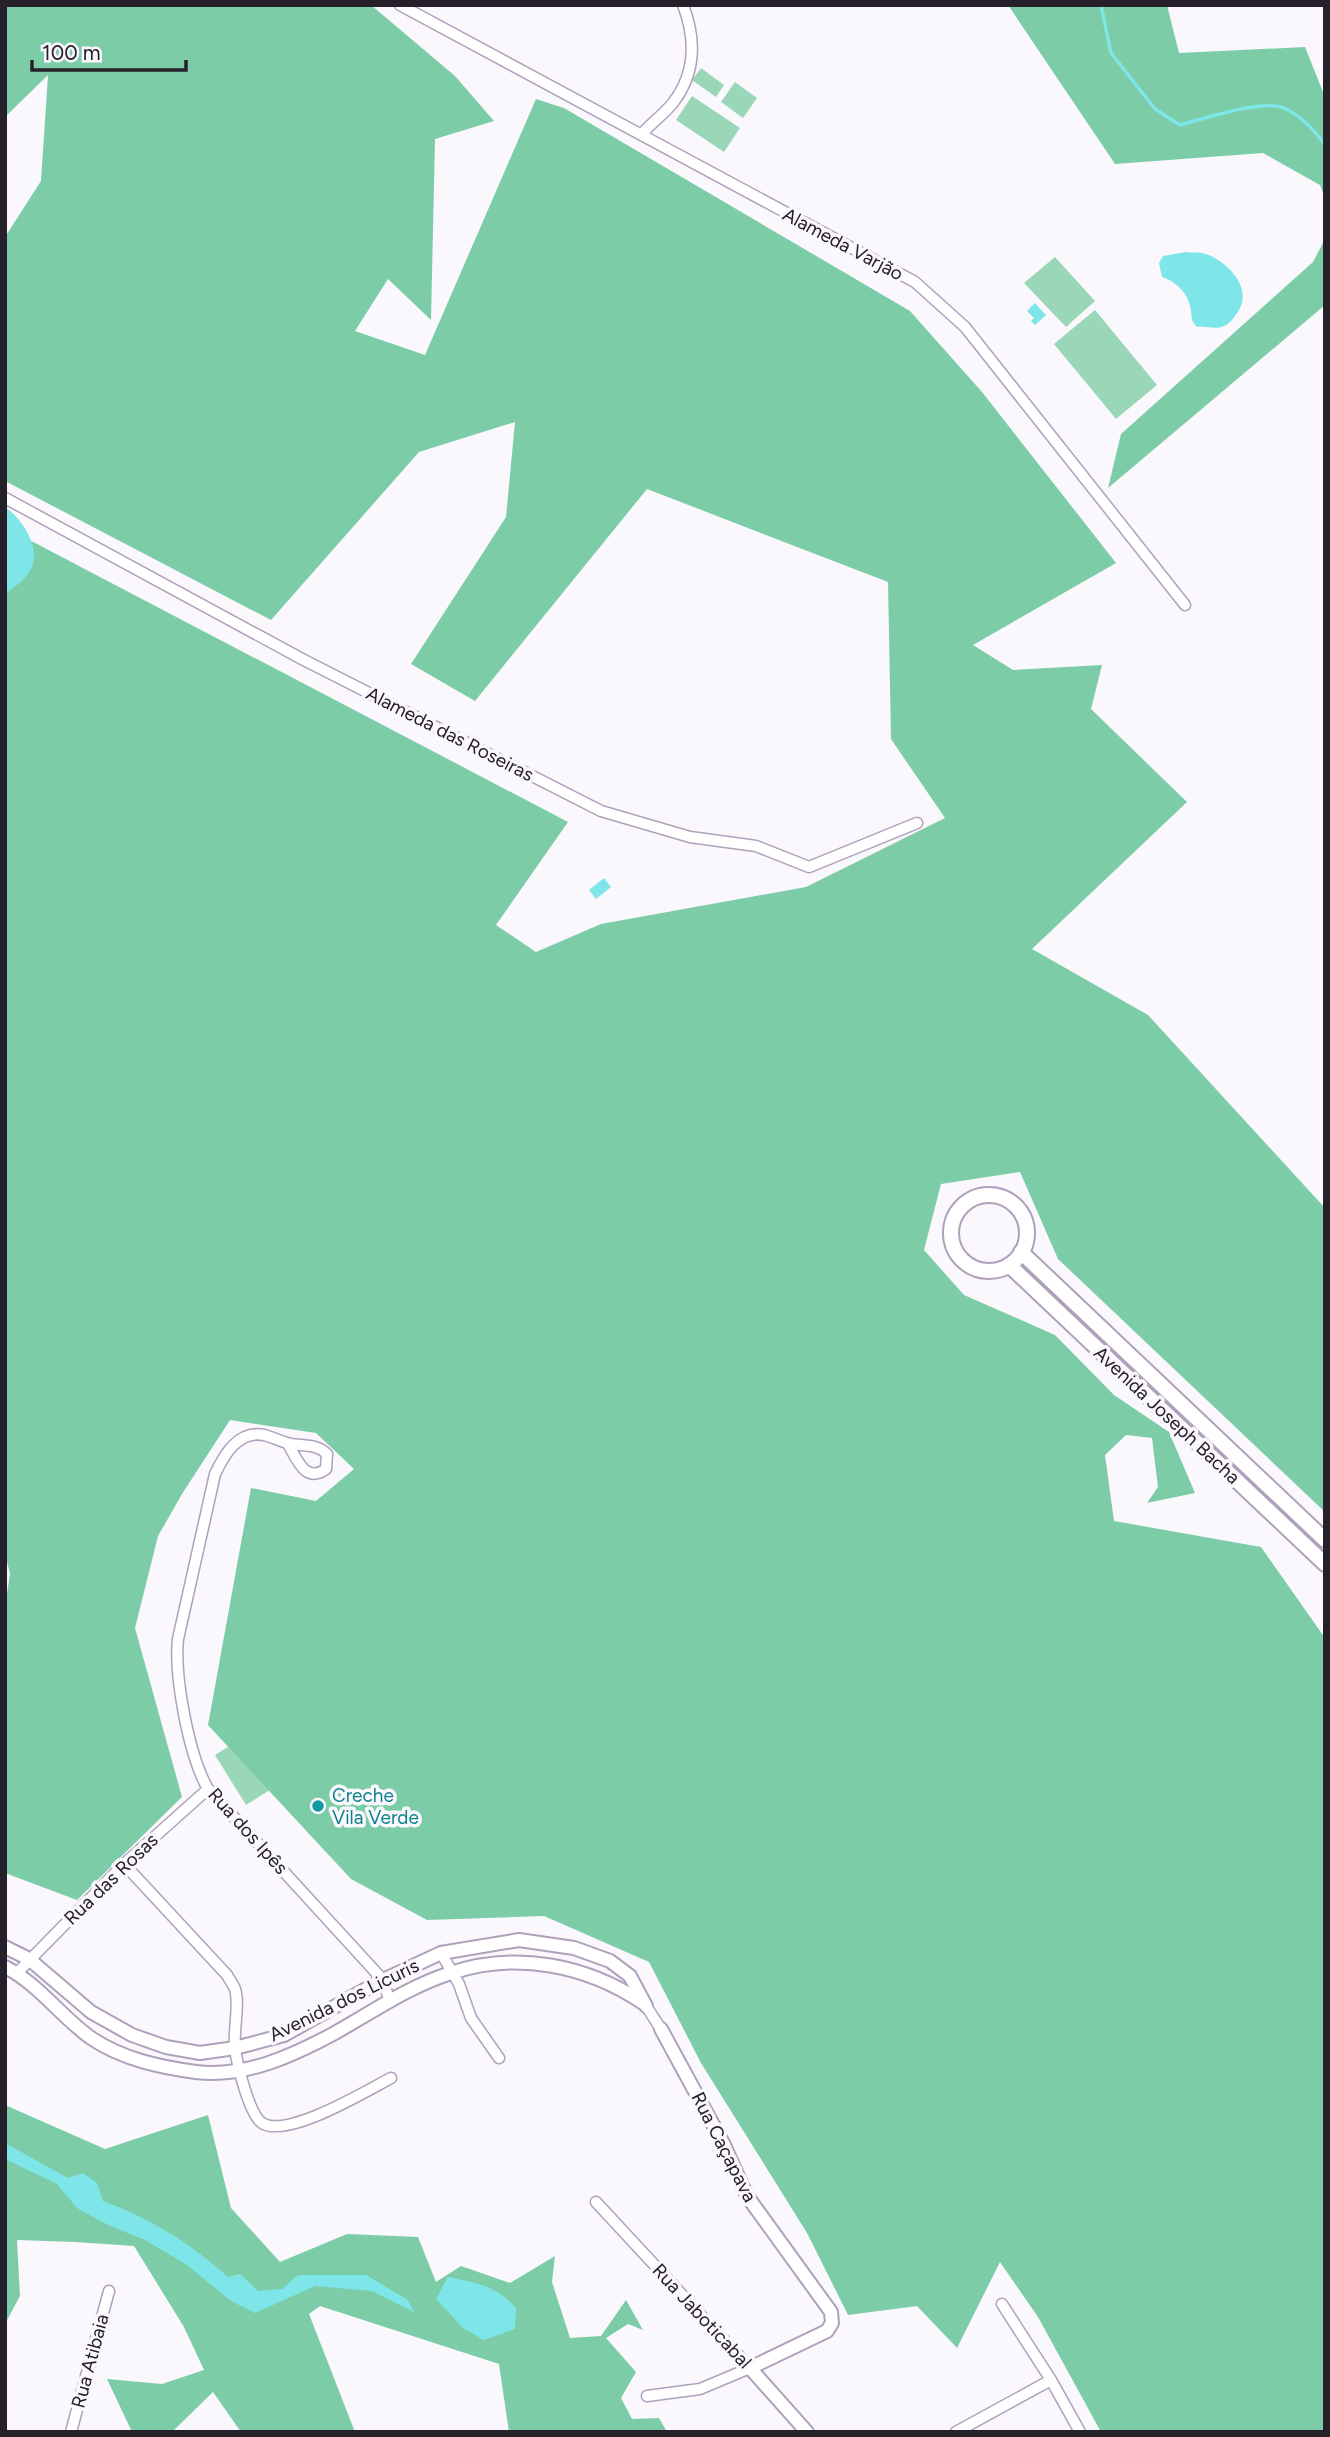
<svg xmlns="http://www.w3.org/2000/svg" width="1330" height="2437" viewBox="0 0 1330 2437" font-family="Figtree,sans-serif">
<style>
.green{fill:#9ad7b9}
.forest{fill:#7ccda7}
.water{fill:#7ee5e9}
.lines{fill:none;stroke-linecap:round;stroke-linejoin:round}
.stream{stroke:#7ee5e9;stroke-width:3.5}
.minor-casing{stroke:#afa1bb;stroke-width:13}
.tertiary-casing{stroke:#afa1bb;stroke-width:16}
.secondary-casing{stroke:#afa1bb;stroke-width:18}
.minor{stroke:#fff;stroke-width:10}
.tertiary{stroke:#fff;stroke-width:12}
.secondary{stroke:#fff;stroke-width:14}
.culture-dot{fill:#0f9aa8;stroke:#faf7fd;stroke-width:2.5}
.labels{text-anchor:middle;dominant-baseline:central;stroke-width:7;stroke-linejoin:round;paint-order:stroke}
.street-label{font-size:19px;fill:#26202a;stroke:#faf7fd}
.culture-label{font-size:19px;fill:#0d838f;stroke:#faf7fd;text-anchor:start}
</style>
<rect width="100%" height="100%" fill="#faf7fd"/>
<path class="green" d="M 701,68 L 724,85 L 716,97 L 692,80 Z
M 735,82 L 757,98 L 743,118 L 721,102 Z
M 692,96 L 740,128 L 724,152 L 676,120 Z
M 1055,257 L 1095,301 L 1066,327 L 1024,283 Z
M 1095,310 L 1157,385 L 1116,419 L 1054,344 Z
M 290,1708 L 320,1758 L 246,1805 L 215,1755 Z"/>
<path class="forest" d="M 5,5 L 371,5 L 455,76 L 494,121 L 435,139 L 431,320 L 388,279 L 355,331 L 425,355 L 536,99 L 564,108 L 910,311 L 982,392 L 1116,563 L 973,645 L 1013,670 L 1102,665 L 1091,709 L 1187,802 L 1032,949 L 1148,1015 L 1325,1208 L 1325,1512 L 1058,1259 L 1020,1172 L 941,1184 L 924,1250 L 964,1295 L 1055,1335 L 1114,1395 L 1169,1432 L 1195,1493 L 1147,1503 L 1158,1487 L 1152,1438 L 1126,1435 L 1105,1455 L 1114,1521 L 1261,1547 L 1325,1638 L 1325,2432 L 1101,2432 L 1038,2317 L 1000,2262 L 957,2348 L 917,2306 L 848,2315 L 807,2233 L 701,2063 L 649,1962 L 544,1916 L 427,1920 L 351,1879 L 208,1725 L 251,1488 L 316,1501 L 354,1469 L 316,1433 L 230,1420 L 182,1494 L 158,1536 L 135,1628 L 182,1797 L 77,1900 L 5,1873 L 5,1606 L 10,1574 L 5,1553 L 5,548 L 18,534 L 568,822 L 496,925 L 536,952 L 601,924 L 806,887 L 945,818 L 891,739 L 888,582 L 647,489 L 475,701 L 411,664 L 506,517 L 515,422 L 419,452 L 271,620 L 5,481 L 5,237 L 41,181 L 48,75 L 5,117 Z
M 1008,5 L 1167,5 L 1179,53 L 1305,47 L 1325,97 L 1325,198 L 1320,185 L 1263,153 L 1115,164 Z
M 1325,239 L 1325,305 L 1108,488 L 1121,434 L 1313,262 Z
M 5,2105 L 105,2149 L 208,2115 L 231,2208 L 280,2262 L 347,2234 L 418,2237 L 436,2282 L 461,2266 L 510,2283 L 555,2256 L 552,2282 L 570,2338 L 601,2336 L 626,2300 L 643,2330 L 628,2324 L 606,2338 L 636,2372 L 621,2398 L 632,2419 L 659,2418 L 667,2432 L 509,2432 L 499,2364 L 320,2306 L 309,2314 L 355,2432 L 241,2432 L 213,2392 L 172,2432 L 132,2432 L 107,2379 L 162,2384 L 204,2370 L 184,2327 L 134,2246 L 75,2242 L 17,2240 L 20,2296 L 5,2324 Z"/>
<path class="water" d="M 1186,252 C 1191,253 1197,252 1202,253 C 1225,258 1253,287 1239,310 C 1235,316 1231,323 1224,326 C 1216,330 1206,326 1197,327 C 1191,321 1192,319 1191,311 C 1189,294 1177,282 1162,277 L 1159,263 L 1163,256 Z
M 1035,303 L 1046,315 L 1035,325 L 1031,321 L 1034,318 L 1027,311 Z
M 5,507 C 20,517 39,544 33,563 C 30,576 18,584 8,592 L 5,591 Z
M 604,878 L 611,887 L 596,899 L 589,890 Z
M 5,2143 L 68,2178 L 83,2173 L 97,2183 L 103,2201 C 151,2219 189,2242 228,2277 L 240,2274 L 258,2291 L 282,2289 L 298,2275 L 366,2275 L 408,2300 L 414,2312 L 372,2291 L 315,2286 L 255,2313 L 231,2301 L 187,2265 L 145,2240 L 108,2225 L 77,2208 L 57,2184 L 5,2159 Z
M 448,2277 C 477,2283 495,2285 516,2308 L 515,2329 L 484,2340 L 463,2328 L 436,2299 Z"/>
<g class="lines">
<path class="stream" d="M 1101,5 L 1111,53 L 1155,109 L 1180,125 C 1204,119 1262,99 1284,108 C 1300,115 1315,131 1325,145"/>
<defs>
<path id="minor" d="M 400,5 L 915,282 L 965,327 L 1185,605
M 641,135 C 650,124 663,115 672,104 C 696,74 696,39 683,5
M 5,498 L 302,659 L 601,811 L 690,837 L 756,846 L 809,867 L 917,823
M 288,1444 C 297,1459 305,1484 326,1469 L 327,1454 C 318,1444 304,1446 291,1444 C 281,1442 273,1437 264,1435 C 238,1430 224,1455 215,1474 L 178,1639 C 174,1677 189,1756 208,1789 L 383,1980 L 390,2002
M 124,1864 L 227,1975 C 229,1979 233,1984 235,1989 C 240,2004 233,2031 235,2048 C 237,2064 249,2114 262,2123 C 287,2139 366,2091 391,2078
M 441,1953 L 459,1984 L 471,2018 L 499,2058
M 17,1973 L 124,1864 L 208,1789
M 646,2006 L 661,2029
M 596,2202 L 750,2368 L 700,2389 L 647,2396
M 1002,2304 L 1051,2380 L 1080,2432
M 71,2432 L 109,2291
M 956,2432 L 1051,2380"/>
<path id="tertiary" d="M 5,1947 L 29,1959 L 91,2012 L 132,2035 L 166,2047 L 200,2053 L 235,2048 L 284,2035 L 377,1983 L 441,1953 L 519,1940 L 574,1948 L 610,1961 L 630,1976 L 646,2006
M 5,1967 C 39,1984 60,2016 91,2038 C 122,2059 159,2067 196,2072 C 244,2078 292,2056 333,2034 C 371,2013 409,1986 451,1973 C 516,1951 587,1965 643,2003
M 661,2029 L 723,2143 L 747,2196 L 831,2312 L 832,2323 L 827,2331 L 750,2368 L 807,2432"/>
<path id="secondary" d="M951 1233a38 38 0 1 1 76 0a38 38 0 1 1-76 0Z
M 1021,1252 L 1325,1540
M 1009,1265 L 1325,1564"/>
</defs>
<use href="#minor" class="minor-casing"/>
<use href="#tertiary" class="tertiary-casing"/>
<use href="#secondary" class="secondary-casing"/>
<use href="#minor" class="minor"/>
<use href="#tertiary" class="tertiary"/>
<use href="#secondary" class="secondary"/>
</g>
<circle class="culture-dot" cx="318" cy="1806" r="7"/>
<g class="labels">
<g class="street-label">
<text transform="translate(843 244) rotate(28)">Alameda Varjão</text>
<text transform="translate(450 734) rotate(27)">Alameda das Roseiras</text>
<text transform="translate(1167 1415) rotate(43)">Avenida Joseph Bacha</text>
<text transform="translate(248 1831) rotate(48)">Rua dos Ipês</text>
<text transform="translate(111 1879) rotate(-44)">Rua das Rosas</text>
<text transform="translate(344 2000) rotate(-26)">Avenida dos Licuris</text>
<text transform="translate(724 2147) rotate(63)">Rua Caçapava</text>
<text transform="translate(702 2316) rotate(47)">Rua Jaboticabal</text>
<text transform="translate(90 2361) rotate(-75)">Rua Atibaia</text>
</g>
<g class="culture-label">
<text x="332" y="1795">Creche<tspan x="332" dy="22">Vila Verde</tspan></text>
</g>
</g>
<rect width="1330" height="2437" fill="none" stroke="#26202a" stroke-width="14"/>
<path d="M32 60v10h154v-10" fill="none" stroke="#26202a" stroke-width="3.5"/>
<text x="42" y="60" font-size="21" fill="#26202a" stroke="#faf7fd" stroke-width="5" paint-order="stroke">100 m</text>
</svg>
